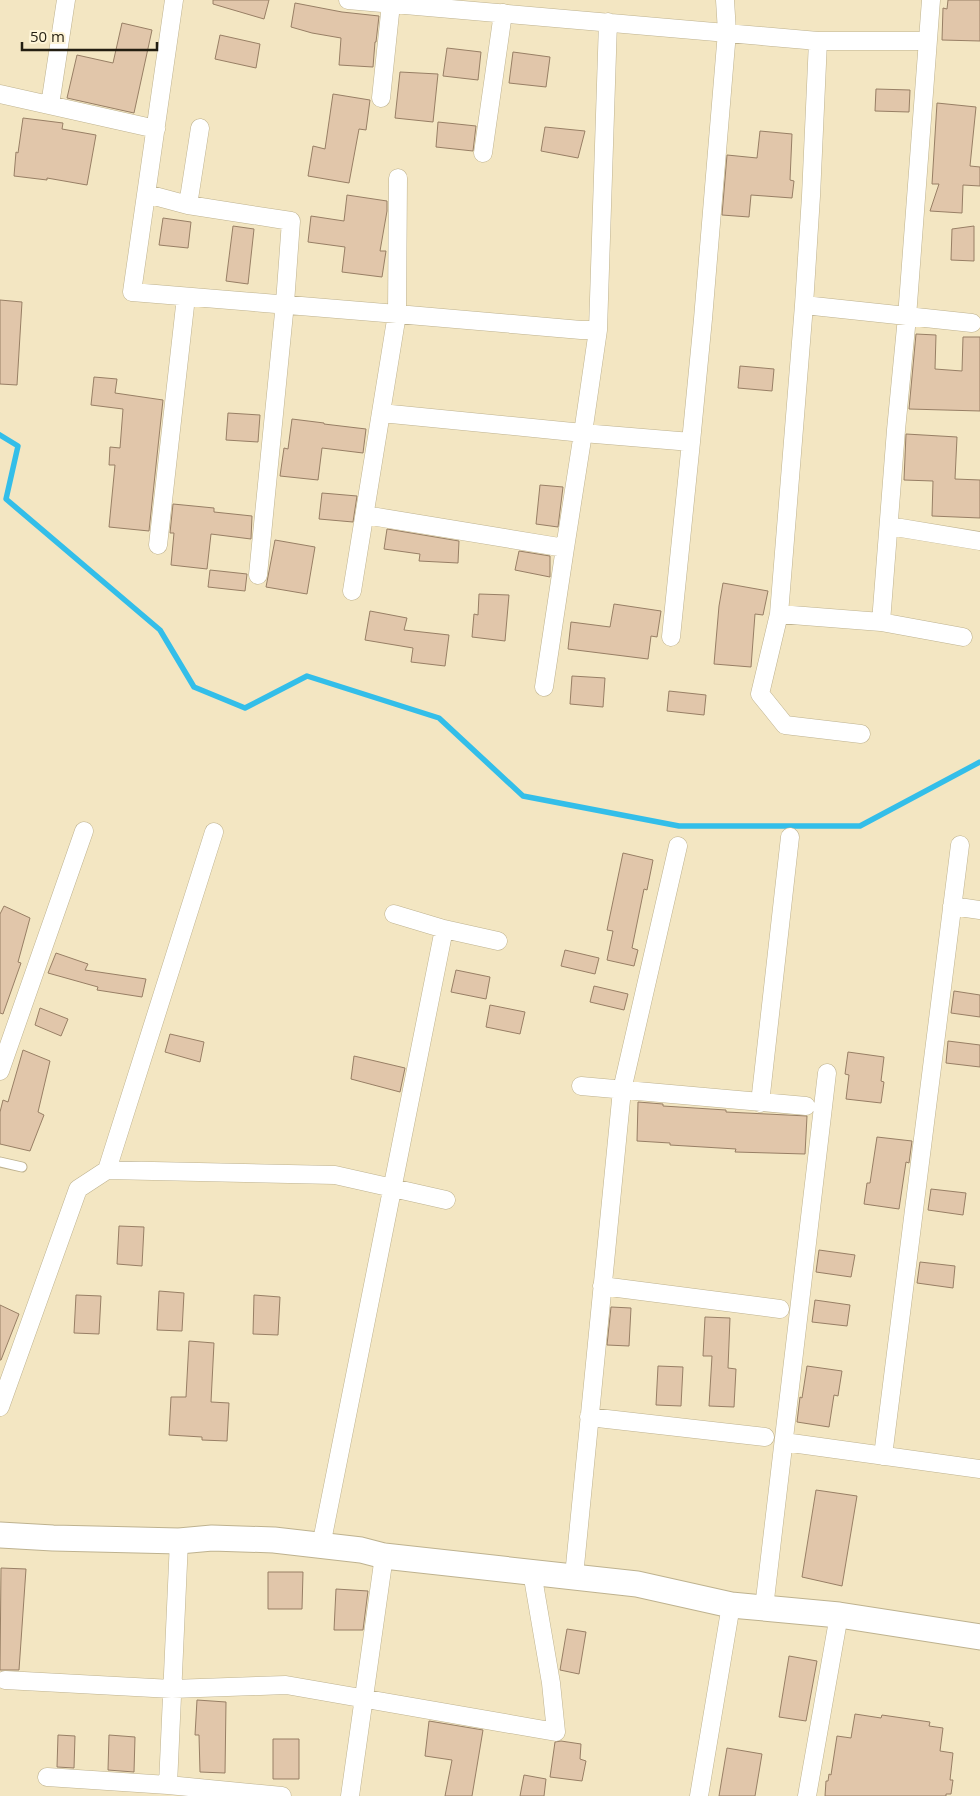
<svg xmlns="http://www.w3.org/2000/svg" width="980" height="1796" viewBox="0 0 980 1796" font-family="'Open Sans',sans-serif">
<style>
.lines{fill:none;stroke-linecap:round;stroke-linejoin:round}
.stream{stroke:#33bee9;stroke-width:5.5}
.building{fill:#e1c6aa;stroke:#987f65}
.lane-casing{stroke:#beb28f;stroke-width:11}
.street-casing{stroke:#beb28f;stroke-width:19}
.secondary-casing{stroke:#beb28f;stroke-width:27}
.lane{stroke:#fff;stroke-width:9}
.street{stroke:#fff;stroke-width:18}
.secondary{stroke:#fff;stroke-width:25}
</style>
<rect width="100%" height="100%" fill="#f3e6c2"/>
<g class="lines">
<path class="stream" d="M 0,435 L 18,446 L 6,499 L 160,630 L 194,687 L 245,708 L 307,676 L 439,718 L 523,796 L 679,826 L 860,826 L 980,762"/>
</g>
<path class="building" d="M 213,0 L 269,0 L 264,19 L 213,4 Z
M 948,0 L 980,0 L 980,41 L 942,40 L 943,8 L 947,9 Z
M 295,3 L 342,12 L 379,16 L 376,42 L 375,42 L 373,67 L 339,65 L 341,38 L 312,33 L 291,27 Z
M 122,23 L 152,30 L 134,113 L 67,98 L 77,55 L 113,63 Z
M 220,35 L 260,44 L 256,68 L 215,59 Z
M 447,48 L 481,52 L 478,80 L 443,76 Z
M 513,52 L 550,57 L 546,87 L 509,83 Z
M 400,72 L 438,74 L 433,122 L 395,118 Z
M 876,89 L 910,90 L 909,112 L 875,111 Z
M 333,94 L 370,100 L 366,130 L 359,129 L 349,183 L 308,176 L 313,146 L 325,149 Z
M 937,103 L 976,107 L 970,166 L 980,167 L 980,186 L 963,185 L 962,213 L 930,211 L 939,184 L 932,184 Z
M 23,118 L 63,123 L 62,129 L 96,135 L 87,185 L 47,178 L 47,180 L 14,176 L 16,152 L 18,153 Z
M 438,122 L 476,126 L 473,151 L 436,147 Z
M 545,127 L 585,131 L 578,158 L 541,151 Z
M 760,131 L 792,134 L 790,180 L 794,181 L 792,198 L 751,195 L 749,217 L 722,215 L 727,155 L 757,158 Z
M 347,195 L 387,201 L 387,211 L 380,251 L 386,251 L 382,277 L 342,272 L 345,247 L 308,242 L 311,216 L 344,221 Z
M 163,218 L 191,222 L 188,248 L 159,245 Z
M 233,226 L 254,229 L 248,284 L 226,281 Z
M 974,226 L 974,261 L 951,260 L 952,229 Z
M 0,300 L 22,302 L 17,385 L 0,384 Z
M 916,334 L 936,335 L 935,369 L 962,371 L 963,337 L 980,337 L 980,411 L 909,409 Z
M 740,366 L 774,369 L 772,391 L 738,388 Z
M 94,377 L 117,379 L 115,393 L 163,400 L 149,531 L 109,527 L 115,465 L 109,465 L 110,447 L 120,448 L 123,409 L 91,405 Z
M 228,413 L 260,415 L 258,442 L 226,440 Z
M 292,419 L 324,423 L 324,424 L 366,429 L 363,453 L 322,448 L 318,480 L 280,476 L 284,448 L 288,449 Z
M 906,434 L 957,437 L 955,479 L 980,480 L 980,518 L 932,516 L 933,481 L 904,480 Z
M 540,485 L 563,487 L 558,527 L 536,524 Z
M 322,493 L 357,496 L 353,522 L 319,519 Z
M 173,504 L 214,508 L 214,512 L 252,516 L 251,539 L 211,534 L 207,569 L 171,565 L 174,533 L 170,533 Z
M 387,529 L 459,541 L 458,563 L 419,561 L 420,554 L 384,549 Z
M 275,540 L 315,547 L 307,594 L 266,587 Z
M 519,551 L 550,556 L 550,577 L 515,570 Z
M 210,570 L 247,574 L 245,591 L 208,587 Z
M 723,583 L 768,591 L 763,615 L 755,614 L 751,667 L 714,664 L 719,606 Z
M 479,594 L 509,595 L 505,641 L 472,637 L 474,614 L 478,615 Z
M 614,604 L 661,611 L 657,637 L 651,636 L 648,659 L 568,649 L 571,622 L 610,627 Z
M 370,611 L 407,618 L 404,630 L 449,635 L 445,666 L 411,662 L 413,648 L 365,640 Z
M 572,676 L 605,678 L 603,707 L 570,704 Z
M 669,691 L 706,695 L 704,715 L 667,711 Z
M 623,853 L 653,860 L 647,890 L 644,889 L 632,948 L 638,950 L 634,966 L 607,960 L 613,931 L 607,930 Z
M 4,906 L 30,918 L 18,962 L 21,963 L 3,1014 L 0,1013 L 0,914 Z
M 565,950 L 599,958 L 595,974 L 561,966 Z
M 56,953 L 88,964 L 85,970 L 146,979 L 142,997 L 97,990 L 98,987 L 48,973 Z
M 456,970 L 490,977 L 486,999 L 451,992 Z
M 594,986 L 628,994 L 624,1010 L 590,1002 Z
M 954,991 L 980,995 L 980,1017 L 951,1013 Z
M 490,1005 L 525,1012 L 520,1034 L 486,1027 Z
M 40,1008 L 68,1019 L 61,1036 L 35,1025 Z
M 170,1034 L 204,1042 L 200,1062 L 165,1052 Z
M 948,1041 L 980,1045 L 980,1067 L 946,1063 Z
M 23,1050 L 50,1061 L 38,1112 L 44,1115 L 30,1151 L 0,1144 L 0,1112 L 3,1100 L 8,1102 Z
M 848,1052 L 884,1057 L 881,1081 L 884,1082 L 881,1103 L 846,1099 L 849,1075 L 845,1074 Z
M 354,1056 L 405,1068 L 400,1092 L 351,1079 Z
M 638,1102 L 663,1104 L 663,1106 L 726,1110 L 726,1112 L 807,1116 L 805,1154 L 735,1152 L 736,1149 L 670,1145 L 670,1143 L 637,1141 Z
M 877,1137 L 912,1141 L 909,1163 L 906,1162 L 899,1209 L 864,1204 L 867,1183 L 870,1183 Z
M 931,1189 L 966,1193 L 963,1215 L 928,1210 Z
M 119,1226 L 144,1227 L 142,1266 L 117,1264 Z
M 819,1250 L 855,1255 L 851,1277 L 816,1272 Z
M 920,1262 L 955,1266 L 953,1288 L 917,1283 Z
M 159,1291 L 184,1293 L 182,1331 L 157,1330 Z
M 76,1295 L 101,1296 L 99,1334 L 74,1333 Z
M 254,1295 L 280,1297 L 278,1335 L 253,1334 Z
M 815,1300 L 850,1305 L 847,1326 L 812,1322 Z
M 0,1305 L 19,1314 L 1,1360 L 0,1360 Z
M 611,1307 L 631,1308 L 629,1346 L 607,1345 Z
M 705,1317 L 730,1318 L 728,1368 L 736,1369 L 734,1407 L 709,1406 L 712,1356 L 703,1356 Z
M 189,1341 L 214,1343 L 211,1402 L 229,1403 L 227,1441 L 202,1440 L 202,1437 L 169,1435 L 171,1397 L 186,1397 Z
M 658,1366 L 683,1367 L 681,1406 L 656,1405 Z
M 807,1366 L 842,1371 L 838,1396 L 834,1395 L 829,1427 L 797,1422 L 800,1397 L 802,1398 Z
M 816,1490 L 857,1496 L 842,1586 L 802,1577 Z
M 1,1568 L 26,1569 L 19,1670 L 0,1670 Z
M 268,1572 L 303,1572 L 302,1609 L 268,1609 Z
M 336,1589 L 368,1591 L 363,1630 L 334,1630 Z
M 567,1629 L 586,1632 L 579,1674 L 560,1670 Z
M 789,1656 L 817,1661 L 806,1721 L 779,1717 Z
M 197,1700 L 226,1702 L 225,1773 L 200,1772 L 199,1735 L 195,1735 Z
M 855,1714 L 881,1718 L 882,1715 L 930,1722 L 929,1726 L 943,1728 L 940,1751 L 953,1753 L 950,1780 L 953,1780 L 951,1794 L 946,1794 L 946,1796 L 825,1796 L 826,1781 L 828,1781 L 829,1774 L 831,1775 L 837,1736 L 851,1738 Z
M 429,1721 L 483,1730 L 472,1796 L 445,1796 L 452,1760 L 425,1756 Z
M 58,1735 L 75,1736 L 74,1768 L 57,1767 Z
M 109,1735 L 135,1737 L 134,1772 L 108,1770 Z
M 273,1739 L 299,1739 L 299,1779 L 273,1779 Z
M 561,1741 L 581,1744 L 580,1759 L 586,1761 L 582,1781 L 550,1777 L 555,1742 Z
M 727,1748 L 762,1754 L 755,1796 L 719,1796 Z
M 524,1775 L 546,1779 L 544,1796 L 520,1796 Z"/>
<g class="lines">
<defs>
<path id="lane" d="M 0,1162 L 22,1167"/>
<path id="street" d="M 174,0 L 132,292 L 397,314 L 352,591
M 348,0 L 818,41 L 927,41
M 818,41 L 811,196 L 804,305 L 779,614 L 760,694 L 785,725 L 861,734
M 0,94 L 156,129
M 381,98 L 391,4
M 50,105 L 66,0
M 483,153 L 503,13
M 398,178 L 397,314 L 581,330 L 598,330
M 147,194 L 188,205 L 291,221 L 285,303 L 258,575
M 188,205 L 200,128
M 804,305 L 972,323
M 381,413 L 583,433 L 598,330 L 608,22
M 365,515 L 565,548 L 583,433 L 691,442 L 703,319 L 727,32 L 725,0
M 889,526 L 980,541
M 158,545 L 186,297
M 779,614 L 881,622 L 963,637
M 881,622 L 896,430 L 907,317 L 931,0
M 671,637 L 691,442
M 544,687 L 565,548
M 952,906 L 980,910
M 394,914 L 444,929 L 498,941
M 0,1071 L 84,831
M 581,1086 L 806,1106
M 760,1103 L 790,837
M 107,1170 L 335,1175 L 446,1200
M 602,1286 L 780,1309
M 0,1407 L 78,1189 L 107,1170 L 214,832
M 589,1417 L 765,1437
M 784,1442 L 980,1469
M 883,1456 L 960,845
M 179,1541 L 168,1785 L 282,1796
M 321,1546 L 444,929
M 574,1576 L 622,1090 L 678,846
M 764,1608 L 827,1073
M 5,1680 L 172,1689 L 286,1685 L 556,1732 L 551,1683 L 532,1572
M 47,1777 L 168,1785
M 350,1796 L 384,1556
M 699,1796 L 731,1605
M 807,1796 L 839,1615"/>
<path id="secondary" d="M 0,1535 L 53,1538 L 179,1541 L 212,1538 L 274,1540 L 361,1550 L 384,1556 L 637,1584 L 731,1605 L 839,1615 L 980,1637"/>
</defs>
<use href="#lane" class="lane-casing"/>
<use href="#street" class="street-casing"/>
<use href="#secondary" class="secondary-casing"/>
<use href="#lane" class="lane"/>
<use href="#street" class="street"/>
<use href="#secondary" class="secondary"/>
</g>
<path d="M22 42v8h135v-8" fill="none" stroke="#231e11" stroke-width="2.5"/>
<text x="30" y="42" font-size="15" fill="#231e11" stroke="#fef4d7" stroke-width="4" paint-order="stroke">50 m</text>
</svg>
